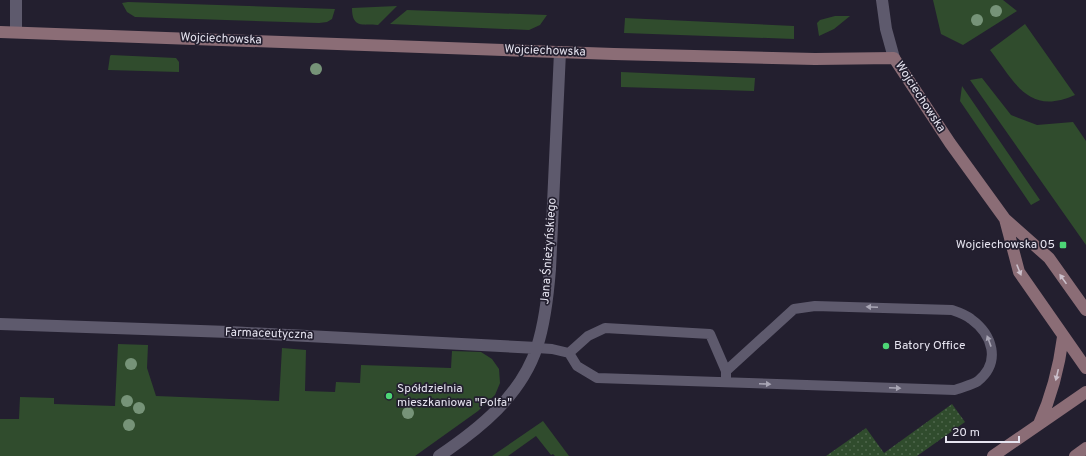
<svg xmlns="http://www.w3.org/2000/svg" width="1086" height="456" viewBox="0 0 1086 456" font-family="Overpass,sans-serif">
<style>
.green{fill:#304c2d}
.garden{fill:url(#garden-dots)}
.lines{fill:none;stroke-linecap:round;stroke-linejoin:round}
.lane{stroke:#5e5a6d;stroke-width:10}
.street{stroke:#5e5a6d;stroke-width:12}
.secondary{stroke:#8b6d76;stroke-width:12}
.tree{fill:#769378}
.oneway{fill:#cbc0cb}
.oneway2{fill:#a9a6b5}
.poi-dot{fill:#4dd676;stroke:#231f2f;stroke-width:1.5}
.labels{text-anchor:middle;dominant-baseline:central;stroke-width:3.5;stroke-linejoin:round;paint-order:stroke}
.street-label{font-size:12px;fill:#e6e4f0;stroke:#231f2f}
.poi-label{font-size:12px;fill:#e6e4f0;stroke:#231f2f;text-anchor:start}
</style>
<defs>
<pattern id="garden-dots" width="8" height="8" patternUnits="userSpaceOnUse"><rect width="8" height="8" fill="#304c2d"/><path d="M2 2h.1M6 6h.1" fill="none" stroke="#4e664c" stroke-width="1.8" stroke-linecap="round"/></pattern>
</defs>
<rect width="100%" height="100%" fill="#231f2f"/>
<path class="green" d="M 933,0 L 1003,0 L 1017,11 L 963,45 L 941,34 Z
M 128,2 L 335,9 L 332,19 L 327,22 L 319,23 L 135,17 L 127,12 L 122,3 Z
M 397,6 L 378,25 C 362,24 352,28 352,8 Z
M 407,10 L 547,15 L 540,25 L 529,30 L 390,24 Z
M 835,16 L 850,16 L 834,29 L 819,36 L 817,23 L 820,20 Z
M 625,18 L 794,26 L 794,39 L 624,33 Z
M 1025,24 L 1075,95 C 1028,116 1015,82 990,50 Z
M 111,55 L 176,58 L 179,62 L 179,72 L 108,70 L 110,56 Z
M 621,72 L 755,78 L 754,91 L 621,87 Z
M 982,78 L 1011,115 L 1037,125 L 1073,122 L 1086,141 L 1086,245 L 970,80 Z
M 962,86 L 1040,200 L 1031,205 L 960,101 Z
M 118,344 L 148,345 L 147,368 L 156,396 L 279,401 L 282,348 L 306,350 L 305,391 L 335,392 L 336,382 L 360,383 L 361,365 L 451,368 L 452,351 L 481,352 L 492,359 L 499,369 L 500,383 L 495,395 L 478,411 L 415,456 L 0,456 L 0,419 L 19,419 L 20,397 L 54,398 L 54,404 L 115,406 Z
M 543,421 L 569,456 L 555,456 L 553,454 L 551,455 L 536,436 L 508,456 L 492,456 Z"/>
<path class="garden" d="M 952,404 L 965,422 L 917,456 L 826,456 L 866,428 L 884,453 Z"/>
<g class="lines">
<path class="lane" d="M 537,348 L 552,349 L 569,353 L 577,366 L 597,378 L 955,390 C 962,387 972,385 978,381 C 1001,362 993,335 971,319 C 966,315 958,312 952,310 L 815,306 L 794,309 L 726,371
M 569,353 L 588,336 L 605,328 L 710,334 L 726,371 L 726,377"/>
<path class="street" d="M 882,0 L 886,29 L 894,58
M 16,32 L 16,0
M 0,324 L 229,332 L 537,348
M 439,456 C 479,429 521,396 537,347 C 545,322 548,295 550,269 L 560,52"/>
<path class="secondary" d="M 0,32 L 614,54 L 815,59 L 894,58 L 950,143 L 1005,219 L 1049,258 L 1086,310
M 1005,219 L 1019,272 L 1086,368
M 1039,424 C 1052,395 1059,368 1063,337
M 993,456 L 1086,392
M 1075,456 L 1086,448"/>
</g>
<g class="tree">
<circle cx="996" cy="11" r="6"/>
<circle cx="977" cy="20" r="6"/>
<circle cx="316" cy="69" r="6"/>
<circle cx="131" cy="364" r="6"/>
<circle cx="127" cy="401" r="6"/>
<circle cx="139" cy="408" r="6"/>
<circle cx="408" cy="413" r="6"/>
<circle cx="129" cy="425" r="6"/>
</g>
<defs><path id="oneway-solid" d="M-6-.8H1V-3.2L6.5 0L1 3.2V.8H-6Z"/></defs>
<g class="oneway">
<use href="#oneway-solid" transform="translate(1019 270) rotate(68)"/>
<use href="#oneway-solid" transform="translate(1063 279) rotate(-125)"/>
<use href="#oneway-solid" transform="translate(1057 375) rotate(103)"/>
</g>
<g class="oneway2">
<use href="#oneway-solid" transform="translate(872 307) rotate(-178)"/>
<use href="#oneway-solid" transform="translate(989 341) rotate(-110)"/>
<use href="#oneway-solid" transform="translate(765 384) rotate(2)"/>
<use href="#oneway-solid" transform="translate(895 388) rotate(2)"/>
</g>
<g class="poi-dot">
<rect x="1059" y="241" width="8" height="8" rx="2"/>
<circle cx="886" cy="346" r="4"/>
<circle cx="389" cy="396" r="4"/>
</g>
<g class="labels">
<g class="street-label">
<text transform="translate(221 39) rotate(2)">Wojciechowska</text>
<text transform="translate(545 51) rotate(2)">Wojciechowska</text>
<text transform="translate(920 97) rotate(57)">Wojciechowska</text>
<text transform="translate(549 251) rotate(-86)">Jana Śnieżyńskiego</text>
<text transform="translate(269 334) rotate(2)">Farmaceutyczna</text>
</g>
<g class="poi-label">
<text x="1055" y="245" text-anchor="end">Wojciechowska 05</text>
<text x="894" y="346">Batory Office</text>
<text x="397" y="389">Spółdzielnia<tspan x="397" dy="14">mieszkaniowa "Polfa"</tspan></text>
</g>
</g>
<path d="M946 436v6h73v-6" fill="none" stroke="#e6e4f0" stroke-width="2"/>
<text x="952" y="436" font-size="12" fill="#e6e4f0" stroke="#231f2f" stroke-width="3" paint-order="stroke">20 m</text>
</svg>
